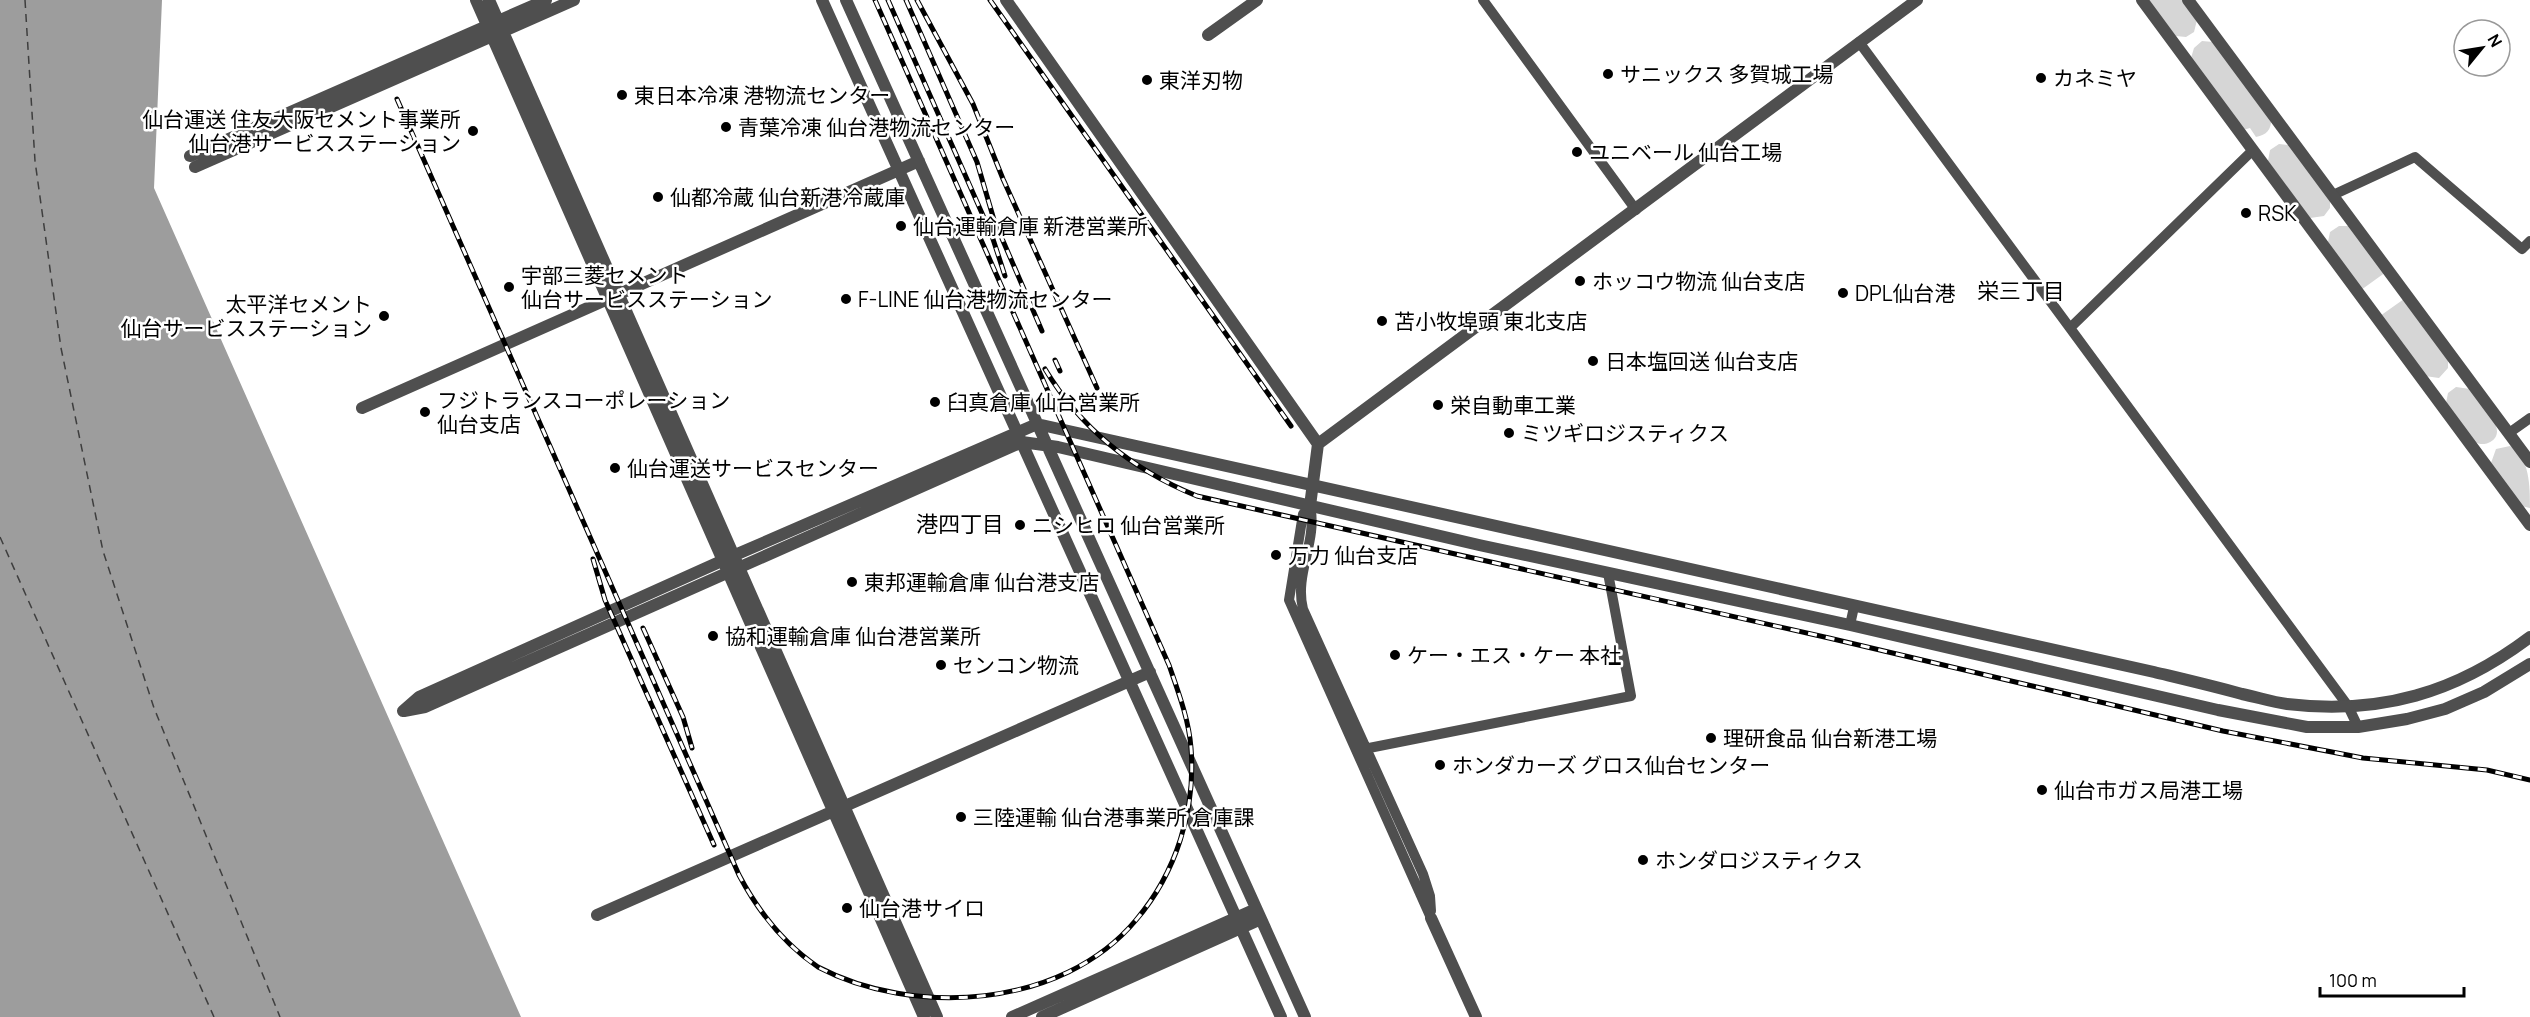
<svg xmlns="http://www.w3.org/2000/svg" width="2530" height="1017" viewBox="0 0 2530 1017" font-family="Manrope,'Noto Sans JP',sans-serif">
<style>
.green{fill:#d6d6d6}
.water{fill:#9d9d9d}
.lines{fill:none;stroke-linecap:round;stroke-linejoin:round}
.ferry{stroke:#3e3e3e;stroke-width:1.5;stroke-dasharray:8 6;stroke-linecap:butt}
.minor{stroke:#4f4f4f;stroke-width:10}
.tertiary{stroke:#4f4f4f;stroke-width:12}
.rail-casing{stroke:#000;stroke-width:5}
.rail{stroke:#fff;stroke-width:3;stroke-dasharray:9;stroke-linecap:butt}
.poi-dot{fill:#000;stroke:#fff;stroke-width:2}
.labels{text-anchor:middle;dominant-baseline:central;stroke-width:5;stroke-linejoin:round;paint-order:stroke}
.poi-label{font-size:21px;fill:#000;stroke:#fff;text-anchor:start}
.neighbourhood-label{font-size:22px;fill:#000;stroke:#fff}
</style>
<rect width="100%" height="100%" fill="#fff"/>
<path class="green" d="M 2148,0 L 2184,0 L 2197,20 L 2194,32 L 2186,37 L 2176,36 Z
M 2202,41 L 2213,42 L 2271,117 C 2272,128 2268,135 2256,137 L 2250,128 L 2243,130 L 2191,58 L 2194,48 Z
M 2279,144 L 2289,145 L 2330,199 L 2330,208 L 2324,216 L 2310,218 L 2268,161 L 2270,150 Z
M 2339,226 L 2349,226 L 2386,272 L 2361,290 L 2328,242 L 2330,232 Z
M 2404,299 L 2448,359 L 2448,368 L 2439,378 L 2425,376 L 2380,316 Z
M 2456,387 L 2470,389 C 2479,400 2513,433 2488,443 C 2484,445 2478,444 2475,442 C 2464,433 2455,414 2446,403 L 2448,393 Z
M 2510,446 C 2530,458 2530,486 2530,508 L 2521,506 L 2491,463 L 2496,449 Z"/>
<path class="water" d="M 0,0 L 162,0 L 154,188 L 521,1017 L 0,1017 Z"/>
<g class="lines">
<path class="ferry" d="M 25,0 L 35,161 L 61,348 L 103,551 L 154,708 L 280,1017
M 0,537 L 214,1017"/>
<path class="minor" d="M 1483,0 L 1636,210
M 1859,42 L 2070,328
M 2253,150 L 2070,328 L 2348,706 L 2358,727
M 2333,195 L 2415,157 L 2522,249 L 2530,241
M 2509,433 L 2530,418
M 1310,506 L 1303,514 L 1289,600 L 1431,918
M 1310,506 C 1318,541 1294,574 1303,609 L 1423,874 L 1430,896 L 1431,911
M 1850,625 L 1854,607
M 1359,750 L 1631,696 L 1608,573"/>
<path class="tertiary" d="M 476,0 L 924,1017
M 489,0 L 937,1017
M 822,0 L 1281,1017
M 846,0 L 1261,919 L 1042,1017
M 1006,0 L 1318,444
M 2142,0 L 2530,525
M 2188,0 L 2530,462
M 1208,35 L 1257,0
M 190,156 L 546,0
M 195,167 L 574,0
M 362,408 L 919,161
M 1310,506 L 1318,444 L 1917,0
M 403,711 L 419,697 L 735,555 L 1037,424 L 2154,672 C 2183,679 2213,686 2242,694 C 2257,697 2272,702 2287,704 C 2380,715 2456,693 2530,637
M 404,711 L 425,707 L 1022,442 L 1058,447 L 1479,545 L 1850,625 L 2218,710 L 2307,727 L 2358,727 L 2407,719 L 2445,709 L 2484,692 L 2530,664
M 597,915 L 1150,672
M 1431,918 L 1476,1017
M 1261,919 L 1305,1017
M 1012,1017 L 1256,909"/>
<defs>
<path id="rail" d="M 888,0 L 992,236 L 1005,276
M 906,0 L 977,162 L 994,220 L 1042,331
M 917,0 L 973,104 L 1003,179 L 1097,388
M 990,0 L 1291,426
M 397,99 L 739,875 C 758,911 784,944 818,967 C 913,1017 1062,1009 1136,920 C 1176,873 1196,810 1191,748 C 1189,720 1178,691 1169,665 L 875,0
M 1055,360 L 1060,371
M 1045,369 C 1081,429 1133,470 1197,496 L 1829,638 L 2223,731 L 2363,758 L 2487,770 L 2530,780
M 593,559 L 605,600 L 714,845
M 643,628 L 683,717 L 692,748"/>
</defs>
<use href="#rail" class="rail-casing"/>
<use href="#rail" class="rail"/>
</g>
<g class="poi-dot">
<circle cx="1608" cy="74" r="6"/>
<circle cx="2041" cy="78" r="6"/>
<circle cx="1147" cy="80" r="6"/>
<circle cx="622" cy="95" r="6"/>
<circle cx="726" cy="127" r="6"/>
<circle cx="473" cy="131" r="6"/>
<circle cx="1577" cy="152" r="6"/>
<circle cx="658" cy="197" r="6"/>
<circle cx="2246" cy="213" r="6"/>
<circle cx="901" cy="226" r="6"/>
<circle cx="1580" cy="281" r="6"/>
<circle cx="509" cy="287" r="6"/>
<circle cx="1843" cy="293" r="6"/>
<circle cx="846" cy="299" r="6"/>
<circle cx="384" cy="316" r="6"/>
<circle cx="1382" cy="321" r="6"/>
<circle cx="1593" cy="361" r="6"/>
<circle cx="935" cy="402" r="6"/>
<circle cx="1438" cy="405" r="6"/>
<circle cx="425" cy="412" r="6"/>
<circle cx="1509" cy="433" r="6"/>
<circle cx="615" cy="468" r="6"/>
<circle cx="1020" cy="525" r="6"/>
<circle cx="1276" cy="555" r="6"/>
<circle cx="852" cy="582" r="6"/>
<circle cx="713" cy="636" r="6"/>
<circle cx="1395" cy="655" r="6"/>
<circle cx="941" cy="665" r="6"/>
<circle cx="1711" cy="738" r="6"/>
<circle cx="1440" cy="765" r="6"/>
<circle cx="2042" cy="790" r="6"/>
<circle cx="961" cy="817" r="6"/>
<circle cx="1643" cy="860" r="6"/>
<circle cx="847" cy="908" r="6"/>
</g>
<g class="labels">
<g class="poi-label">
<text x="1620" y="74">サニックス 多賀城工場</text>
<text x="2053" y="78">カネミヤ</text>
<text x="1159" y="80">東洋刃物</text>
<text x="634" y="95">東日本冷凍 港物流センター</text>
<text x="461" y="119" text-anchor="end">仙台運送 住友大阪セメント事業所<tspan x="461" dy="24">仙台港サービスステーション</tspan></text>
<text x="738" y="127">青葉冷凍 仙台港物流センター</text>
<text x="1589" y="152">ユニベール 仙台工場</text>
<text x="670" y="197">仙都冷蔵 仙台新港冷蔵庫</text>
<text x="2258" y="213">RSK</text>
<text x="913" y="226">仙台運輸倉庫 新港営業所</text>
<text x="521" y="275">宇部三菱セメント<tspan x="521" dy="24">仙台サービスステーション</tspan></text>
<text x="1592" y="281">ホッコウ物流 仙台支店</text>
<text x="1855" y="293">DPL仙台港</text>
<text x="858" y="299">F-LINE 仙台港物流センター</text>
<text x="372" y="304" text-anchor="end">太平洋セメント<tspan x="372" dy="24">仙台サービスステーション</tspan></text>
<text x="1394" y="321">苫小牧埠頭 東北支店</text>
<text x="1605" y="361">日本塩回送 仙台支店</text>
<text x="437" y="400">フジトランスコーポレーション<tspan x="437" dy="24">仙台支店</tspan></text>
<text x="947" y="402">臼真倉庫 仙台営業所</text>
<text x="1450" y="405">栄自動車工業</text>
<text x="1521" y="433">ミツギロジスティクス</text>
<text x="627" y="468">仙台運送サービスセンター</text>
<text x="1032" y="525">ニシヒロ 仙台営業所</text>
<text x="1288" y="555">万力 仙台支店</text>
<text x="864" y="582">東邦運輸倉庫 仙台港支店</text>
<text x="725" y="636">協和運輸倉庫 仙台港営業所</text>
<text x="1407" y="655">ケー・エス・ケー 本社</text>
<text x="953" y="665">センコン物流</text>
<text x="1723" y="738">理研食品 仙台新港工場</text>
<text x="1452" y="765">ホンダカーズ グロス仙台センター</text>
<text x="2054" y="790">仙台市ガス局港工場</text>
<text x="973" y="817">三陸運輸 仙台港事業所 倉庫課</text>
<text x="1655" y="860">ホンダロジスティクス</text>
<text x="859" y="908">仙台港サイロ</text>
</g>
<g class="neighbourhood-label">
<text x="2021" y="291">栄三丁目</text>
<text x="960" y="524">港四丁目</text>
</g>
</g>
<g transform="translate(2482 48) rotate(60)"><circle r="28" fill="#ffffff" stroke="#999999" stroke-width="1.5"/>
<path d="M0-4.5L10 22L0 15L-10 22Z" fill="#000000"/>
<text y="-9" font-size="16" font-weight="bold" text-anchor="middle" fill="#000000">N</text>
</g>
<path d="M2320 987v9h144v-9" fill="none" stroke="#000000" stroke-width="3"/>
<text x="2329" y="987" font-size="18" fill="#000000" stroke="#ffffff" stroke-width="4.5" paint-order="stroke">100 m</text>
</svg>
